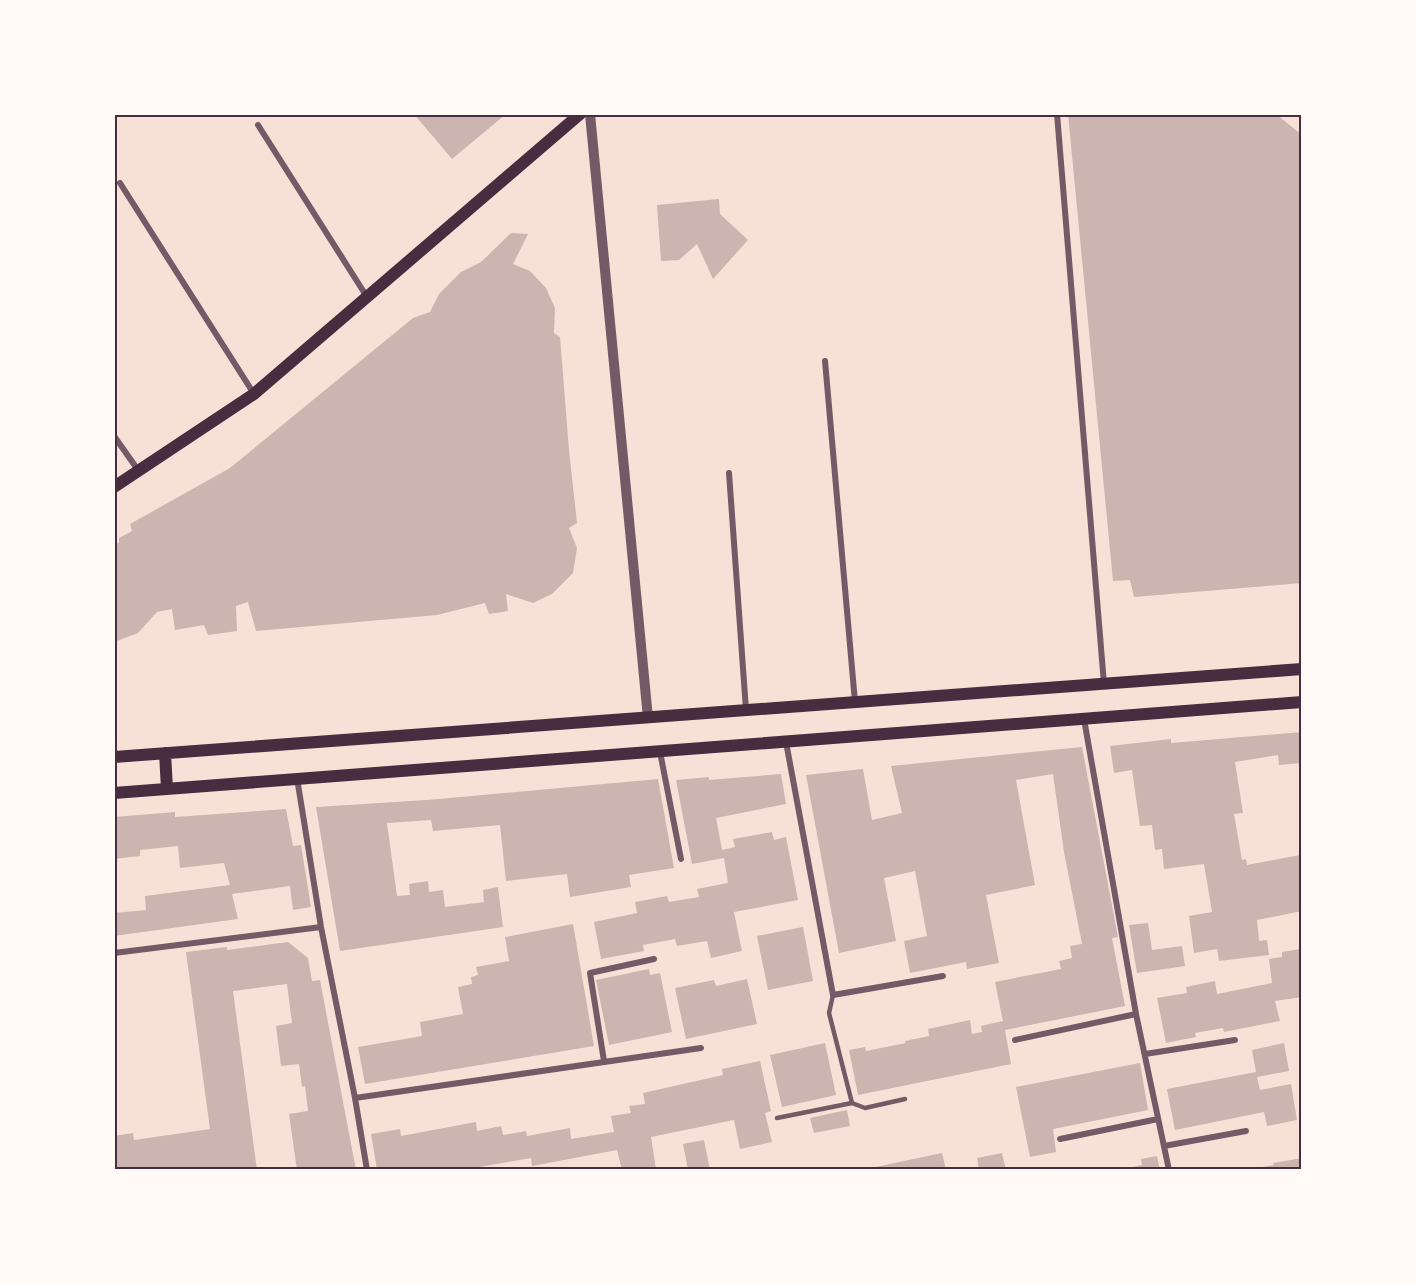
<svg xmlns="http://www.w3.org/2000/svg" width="1416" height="1284" viewBox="0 0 1416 1284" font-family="Signika,sans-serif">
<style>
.building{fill:#ccb4b1}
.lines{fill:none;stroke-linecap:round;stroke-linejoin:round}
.service{stroke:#755966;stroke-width:4.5}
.minor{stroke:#755966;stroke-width:6}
.tertiary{stroke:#755966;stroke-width:10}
.secondary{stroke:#4a2c40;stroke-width:12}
.neatline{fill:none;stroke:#4a2c40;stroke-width:2}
</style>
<rect width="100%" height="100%" fill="#f7e1d7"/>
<path class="building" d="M 414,114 L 506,114 L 452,159 Z
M 1068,114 L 1276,114 L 1302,135 L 1302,583 L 1134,597 L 1130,580 L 1113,581 Z
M 719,199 L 720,214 L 748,240 L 713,279 L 697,244 L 679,260 L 661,261 L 657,205 Z
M 511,233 L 528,234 L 513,264 L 530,271 L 546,288 L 555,308 L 554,333 L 560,337 L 569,450 L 577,523 L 569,528 L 577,548 L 573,573 L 552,594 L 533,603 L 506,594 L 508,611 L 489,614 L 485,603 L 437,615 L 256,631 L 248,602 L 236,606 L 237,631 L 208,635 L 204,625 L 175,630 L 172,609 L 157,612 L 138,633 L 114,642 L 114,543 L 119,543 L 119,538 L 132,531 L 130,524 L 230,468 L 413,318 L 430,312 L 439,294 L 461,272 L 481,262 Z
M 1302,732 L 1302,763 L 1279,765 L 1278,755 L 1235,762 L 1243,813 L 1234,814 L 1242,860 L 1246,859 L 1247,865 L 1300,855 L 1299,847 L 1302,846 L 1302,911 L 1257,920 L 1259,941 L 1267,940 L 1269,955 L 1219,961 L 1217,949 L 1194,953 L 1189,916 L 1212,912 L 1204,864 L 1164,869 L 1162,849 L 1155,850 L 1152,825 L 1140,826 L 1132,770 L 1114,773 L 1110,746 L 1171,739 L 1171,743 Z
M 1082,747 L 1118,937 L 1112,938 L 1125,1006 L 1005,1030 L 1011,1064 L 858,1095 L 849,1050 L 865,1047 L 866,1051 L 906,1043 L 905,1041 L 929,1036 L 928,1029 L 970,1020 L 972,1034 L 982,1032 L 981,1026 L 1003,1021 L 995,982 L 1061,969 L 1059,961 L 1072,958 L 1070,946 L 1082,944 L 1064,852 L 1053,774 L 1016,780 L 1035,885 L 986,895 L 999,963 L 967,969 L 966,962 L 910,973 L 904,941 L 927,936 L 915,871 L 884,878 L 896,941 L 839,953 L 806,775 L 863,769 L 872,820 L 902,813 L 891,766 Z
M 781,774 L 786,804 L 716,818 L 722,850 L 735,847 L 733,839 L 772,832 L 774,840 L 786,837 L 798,900 L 734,912 L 742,951 L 711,958 L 707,941 L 677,946 L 675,939 L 643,945 L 644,951 L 601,959 L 594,922 L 637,913 L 635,902 L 667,896 L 669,902 L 699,897 L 697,889 L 728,883 L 724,858 L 692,864 L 676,780 L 709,777 L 709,780 Z
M 658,779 L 674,868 L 629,875 L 631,887 L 570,897 L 567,874 L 506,881 L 500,825 L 433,831 L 431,820 L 387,823 L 397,896 L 410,895 L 409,884 L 428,881 L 429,892 L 443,890 L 445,907 L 484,902 L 483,890 L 498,887 L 503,927 L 340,951 L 316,807 L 427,800 Z
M 286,809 L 293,846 L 301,845 L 311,907 L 293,910 L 290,886 L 232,894 L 238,919 L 114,936 L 114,913 L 146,910 L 145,896 L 230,885 L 224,863 L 180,868 L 178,846 L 140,850 L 140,856 L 114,859 L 114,817 L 175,812 L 175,817 Z
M 1148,923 L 1152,950 L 1182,946 L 1185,966 L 1137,973 L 1129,925 Z
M 573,924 L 594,1046 L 365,1084 L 358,1047 L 422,1036 L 420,1022 L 463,1014 L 458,987 L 472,984 L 471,977 L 478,975 L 476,967 L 509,961 L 505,937 Z
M 803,927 L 813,981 L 768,990 L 757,936 Z
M 288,942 L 308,958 L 312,981 L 320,980 L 356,1170 L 297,1170 L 289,1114 L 308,1111 L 305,1086 L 302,1087 L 299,1064 L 281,1066 L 276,1026 L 292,1023 L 287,984 L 233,991 L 257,1170 L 114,1170 L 114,1161 L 116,1161 L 114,1136 L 133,1133 L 134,1140 L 210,1129 L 186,952 L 227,947 L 227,950 Z
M 1299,943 L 1302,943 L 1302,997 L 1275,1001 L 1280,1021 L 1224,1032 L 1223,1028 L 1195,1033 L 1196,1037 L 1166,1043 L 1157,998 L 1187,993 L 1186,987 L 1215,981 L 1217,994 L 1272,983 L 1269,959 L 1282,957 L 1282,952 L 1300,949 Z
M 649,969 L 650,975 L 660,973 L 672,1032 L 609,1045 L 596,980 Z
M 747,979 L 757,1024 L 686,1039 L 675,988 L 714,980 L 716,986 Z
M 825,1043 L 836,1095 L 782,1107 L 770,1055 Z
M 1284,1043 L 1289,1071 L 1257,1077 L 1260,1090 L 1291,1084 L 1297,1120 L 1267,1126 L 1264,1112 L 1175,1130 L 1167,1089 L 1256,1072 L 1252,1050 Z
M 760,1061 L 771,1111 L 765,1113 L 772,1142 L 740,1149 L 734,1120 L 651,1137 L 656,1169 L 650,1170 L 622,1170 L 617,1150 L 532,1166 L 531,1158 L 462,1170 L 377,1170 L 371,1134 L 400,1129 L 401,1136 L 476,1122 L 477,1131 L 501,1126 L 503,1135 L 526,1131 L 527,1136 L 570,1128 L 571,1139 L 614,1132 L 611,1116 L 631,1113 L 629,1106 L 645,1104 L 643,1093 L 723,1075 L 722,1069 Z
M 1140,1063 L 1148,1110 L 1053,1129 L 1056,1152 L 1030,1157 L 1016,1087 Z
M 847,1110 L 850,1126 L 814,1133 L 810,1118 Z
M 704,1140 L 710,1170 L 688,1170 L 683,1144 Z
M 942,1153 L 946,1170 L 866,1170 L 866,1169 Z
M 1002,1153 L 1006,1170 L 979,1170 L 977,1158 Z
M 1157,1156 L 1160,1170 L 1128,1170 L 1128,1168 L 1142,1165 L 1141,1159 Z
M 1302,1158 L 1302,1170 L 1251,1170 L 1251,1169 L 1274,1165 L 1273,1163 Z"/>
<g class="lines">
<path class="service" d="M 852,1103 L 865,1108 L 905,1099
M 777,1118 L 852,1103 L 829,1013 L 833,995"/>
<path class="minor" d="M 1057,114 L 1104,684
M 258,125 L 367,297
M 120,183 L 254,394
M 825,361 L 855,702
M 114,436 L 138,470
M 729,473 L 746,710
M 1084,719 L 1136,1014 L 1169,1170
M 786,742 L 833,995 L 943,976
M 660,752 L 681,859
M 297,778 L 321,927 L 355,1098 L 367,1170
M 114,953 L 321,927
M 1015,1040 L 1136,1014
M 1145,1054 L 1235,1040
M 604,1061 L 590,973 L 654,959
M 355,1098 L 701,1048
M 1060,1139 L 1158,1119
M 1164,1146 L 1246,1131"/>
<path class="tertiary" d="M 590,114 L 648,718"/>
<path class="secondary" d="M 114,487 L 254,394 L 580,114
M 165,753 L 167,789
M 114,757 L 1302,669
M 114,793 L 1302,702"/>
</g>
<rect width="1416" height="1284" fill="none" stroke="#fffaf5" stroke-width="231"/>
<rect x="116" y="116" width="1184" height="1052" class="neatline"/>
</svg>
